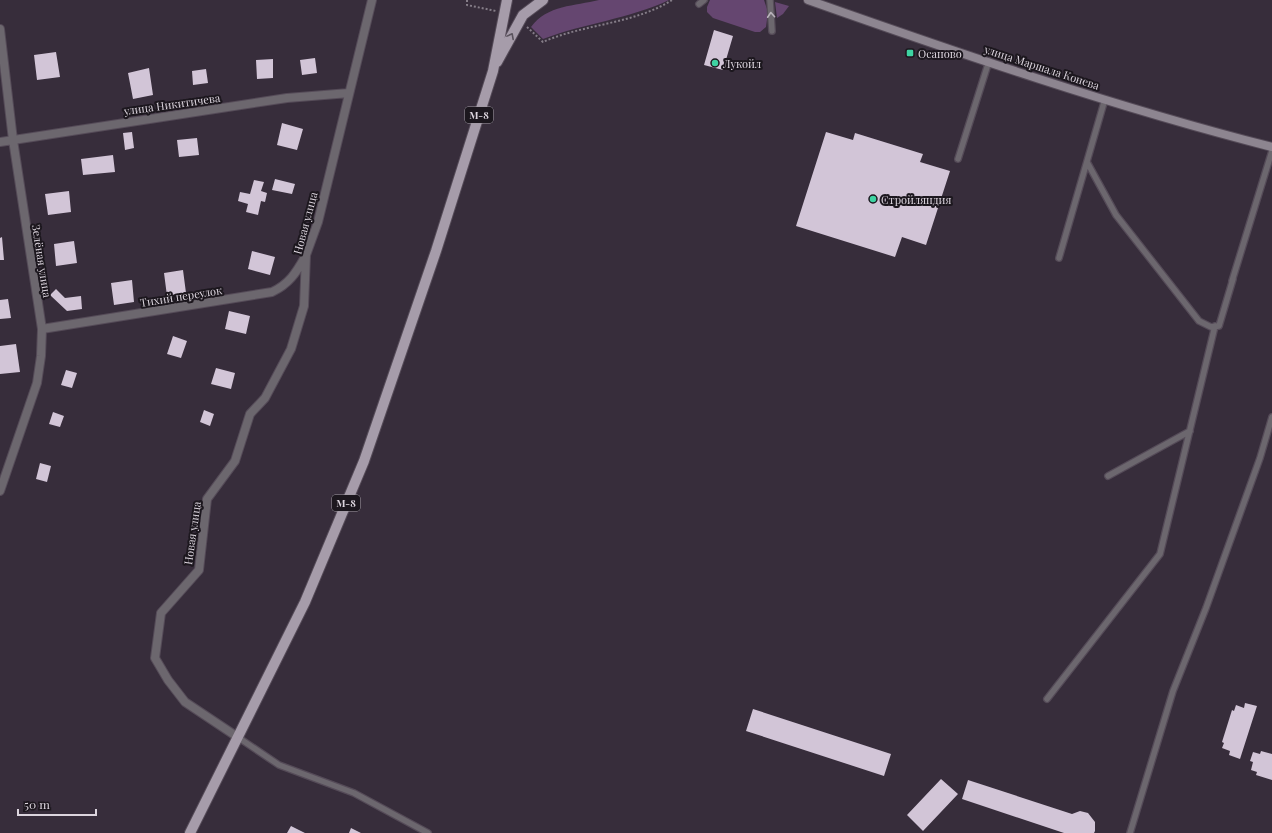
<svg xmlns="http://www.w3.org/2000/svg" width="1272" height="833" viewBox="0 0 1272 833" font-family="'Playfair Display',serif">
<style>
.green{fill:#654670}
.building{fill:#d2c5d7}
.lines{fill:none;stroke-linecap:round;stroke-linejoin:round}
.service-casing{stroke:#554b58;stroke-width:8}
.minor-casing{stroke:#554b58;stroke-width:10}
.secondary-casing{stroke:#554b58;stroke-width:10}
.primary-casing{stroke:#554b58;stroke-width:12}
.path{stroke:#857d88;stroke-width:2;stroke-dasharray:2 2;stroke-linecap:butt}
.service{stroke:#6c676e;stroke-width:5.5}
.minor{stroke:#6c676e;stroke-width:8}
.secondary{stroke:#8d8590;stroke-width:8}
.primary{stroke:#a69caa;stroke-width:10}
.oneway{stroke:#bab4bc}
.oneway2{stroke:#5a535d}
.poi-dot{fill:#3ed4a3;stroke:#1c171e;stroke-width:1.5}
.labels{text-anchor:middle;dominant-baseline:central;stroke-width:4;stroke-linejoin:round;paint-order:stroke}
.shield{fill:#1c171e;stroke:#a29ca4;stroke-width:1}
.shield-label{font-size:10px;font-weight:bold;fill:#dcd5de}
.poi-label{font-size:11px;fill:#dcd5de;stroke:#1c171e;text-anchor:start}
.street-label{font-size:11px;fill:#dcd5de;stroke:#1c171e}
</style>
<rect width="100%" height="100%" fill="#372d3b"/>
<path class="green" d="M 599,0 L 669,0 C 629,19 585,23 543,39 L 531,27 C 547,5 575,6 599,0 Z
M 710,0 L 764,0 L 768,12 L 766,27 L 760,32 L 755,32 L 713,18 L 707,12 L 707,7 Z
M 775,2 L 789,6 L 783,14 L 777,18 Z"/>
<path class="building" d="M 714,30 L 733,36 L 723,70 L 704,65 Z
M 56,52 L 60,77 L 37,80 L 34,55 Z
M 315,58 L 317,73 L 302,75 L 300,60 Z
M 273,59 L 273,78 L 257,79 L 256,60 Z
M 149,68 L 153,95 L 133,99 L 128,73 Z
M 206,69 L 208,83 L 193,85 L 192,71 Z
M 282,123 L 303,129 L 297,150 L 277,145 Z
M 132,132 L 134,148 L 125,150 L 123,133 Z
M 826,132 L 853,140 L 855,133 L 923,154 L 920,162 L 950,171 L 926,245 L 902,237 L 895,257 L 796,226 Z
M 197,138 L 199,155 L 179,157 L 177,140 Z
M 113,155 L 115,172 L 83,175 L 81,159 Z
M 275,179 L 295,184 L 292,194 L 272,190 Z
M 254,180 L 264,182 L 261,191 L 267,193 L 265,202 L 261,201 L 258,215 L 246,212 L 248,204 L 238,201 L 240,192 L 250,194 Z
M 69,191 L 71,212 L 48,215 L 45,194 Z
M 2,237 L 4,260 L 0,260 L 0,238 Z
M 74,241 L 77,263 L 56,266 L 54,244 Z
M 252,251 L 275,257 L 270,275 L 248,269 Z
M 183,270 L 186,293 L 167,296 L 164,273 Z
M 132,280 L 134,302 L 114,305 L 111,283 Z
M 56,289 L 65,298 L 81,296 L 82,309 L 67,311 L 50,295 Z
M 8,299 L 11,318 L 0,319 L 0,300 Z
M 229,311 L 250,316 L 246,334 L 225,329 Z
M 173,336 L 187,341 L 181,358 L 167,354 Z
M 16,344 L 20,372 L 0,374 L 0,346 Z
M 216,368 L 235,373 L 231,389 L 211,384 Z
M 66,370 L 77,373 L 72,388 L 61,385 Z
M 204,410 L 214,414 L 210,426 L 200,422 Z
M 53,412 L 64,416 L 60,427 L 49,424 Z
M 40,463 L 51,466 L 47,482 L 36,479 Z
M 1245,703 L 1257,706 L 1240,759 L 1229,755 L 1230,751 L 1222,748 L 1224,743 L 1222,742 L 1232,710 L 1234,711 L 1236,705 L 1244,708 Z
M 753,709 L 891,754 L 884,776 L 746,731 Z
M 1261,751 L 1272,754 L 1272,780 L 1256,775 L 1257,772 L 1251,770 L 1253,762 L 1250,761 L 1253,752 L 1260,754 Z
M 941,779 L 958,794 L 923,831 L 907,815 Z
M 968,780 L 1072,814 L 1080,811 L 1088,813 L 1095,822 L 1095,831 L 1094,833 L 1064,833 L 962,799 Z
M 291,826 L 305,833 L 287,833 Z
M 351,828 L 361,833 L 349,833 Z"/>
<g class="lines">
<defs>
<path id="service" d="M 770,0 L 772,31
M 699,4 L 704,0
M 958,159 L 989,61
M 1087,162 L 1116,215 L 1199,321 L 1211,327 L 1219,326 L 1233,279
M 1059,258 L 1105,99
M 1232,281 L 1272,151
M 1108,476 L 1190,431
M 1047,699 L 1160,554 L 1215,326
M 239,738 L 279,765 L 354,793 L 428,833
M 1130,833 L 1173,691 L 1206,608 L 1260,458 L 1272,417"/>
<path id="minor" d="M 0,29 L 13,140 L 42,329 L 41,356 L 37,383 L 0,491
M 0,142 L 287,98 L 349,93
M 42,329 L 272,292 C 289,284 296,273 305,257
M 239,738 L 185,702 L 168,680 L 155,658 L 161,613 L 199,570 L 207,499 L 235,461 L 250,414 L 265,398 L 291,349 L 304,306 L 306,255 L 318,222 L 372,0"/>
<path id="secondary" d="M 808,0 C 961,54 1115,107 1272,147"/>
<path id="primary" d="M 497,62 L 523,15 L 543,0
M 190,833 L 305,602 L 364,461 L 436,251 L 493,71 L 507,0"/>
</defs>
<use href="#service" class="service-casing"/>
<use href="#minor" class="minor-casing"/>
<use href="#secondary" class="secondary-casing"/>
<use href="#primary" class="primary-casing"/>
<path class="path" d="M 467,0 L 467,5 L 496,11
M 527,27 L 543,42 C 583,24 635,24 672,0"/>
<use href="#service" class="service"/>
<use href="#minor" class="minor"/>
<use href="#secondary" class="secondary"/>
<use href="#primary" class="primary"/>
</g>
<defs><path id="oneway-chevron" d="M-2-3.5L2.5 0L-2 3.5" fill="none" stroke-width="1.6" stroke-linecap="round" stroke-linejoin="round"/></defs>
<use class="oneway" href="#oneway-chevron" transform="translate(771 15) rotate(-94)"/>
<use class="oneway2" href="#oneway-chevron" transform="translate(511 36) rotate(-62)"/>
<g class="poi-dot">
<rect x="906" y="49" width="8" height="8" rx="2"/>
<circle cx="715" cy="63" r="4"/>
<circle cx="873" cy="199" r="4"/>
</g>
<g class="labels">
<g class="shield">
<rect x="465" y="107" width="28" height="16" rx="3"/>
<rect x="332" y="495" width="28" height="16" rx="3"/>
</g>
<g class="shield-label">
<text x="479" y="115">М-8</text>
<text x="346" y="503">М-8</text>
</g>
<g class="poi-label">
<text x="918" y="53">Осаново</text>
<text x="723" y="63">Лукойл</text>
<text x="881" y="199">Стройляндия</text>
</g>
<g class="street-label">
<text transform="translate(1042 67) rotate(18)">улица Маршала Конева</text>
<text transform="translate(172 104) rotate(-8)">улица Никитичева</text>
<text transform="translate(305 223) rotate(-75)">Новая улица</text>
<text transform="translate(42 261) rotate(81)">Зелёная улица</text>
<text transform="translate(181 296) rotate(-9)">Тихий переулок</text>
<text transform="translate(192 533) rotate(-82)">Новая улица</text>
</g>
</g>
<path d="M18 809v6h78v-6" fill="none" stroke="#dcd5de" stroke-width="2"/>
<text x="24" y="809" font-size="12" fill="#dcd5de" stroke="#1c171e" stroke-width="3" paint-order="stroke">50 m</text>
</svg>
